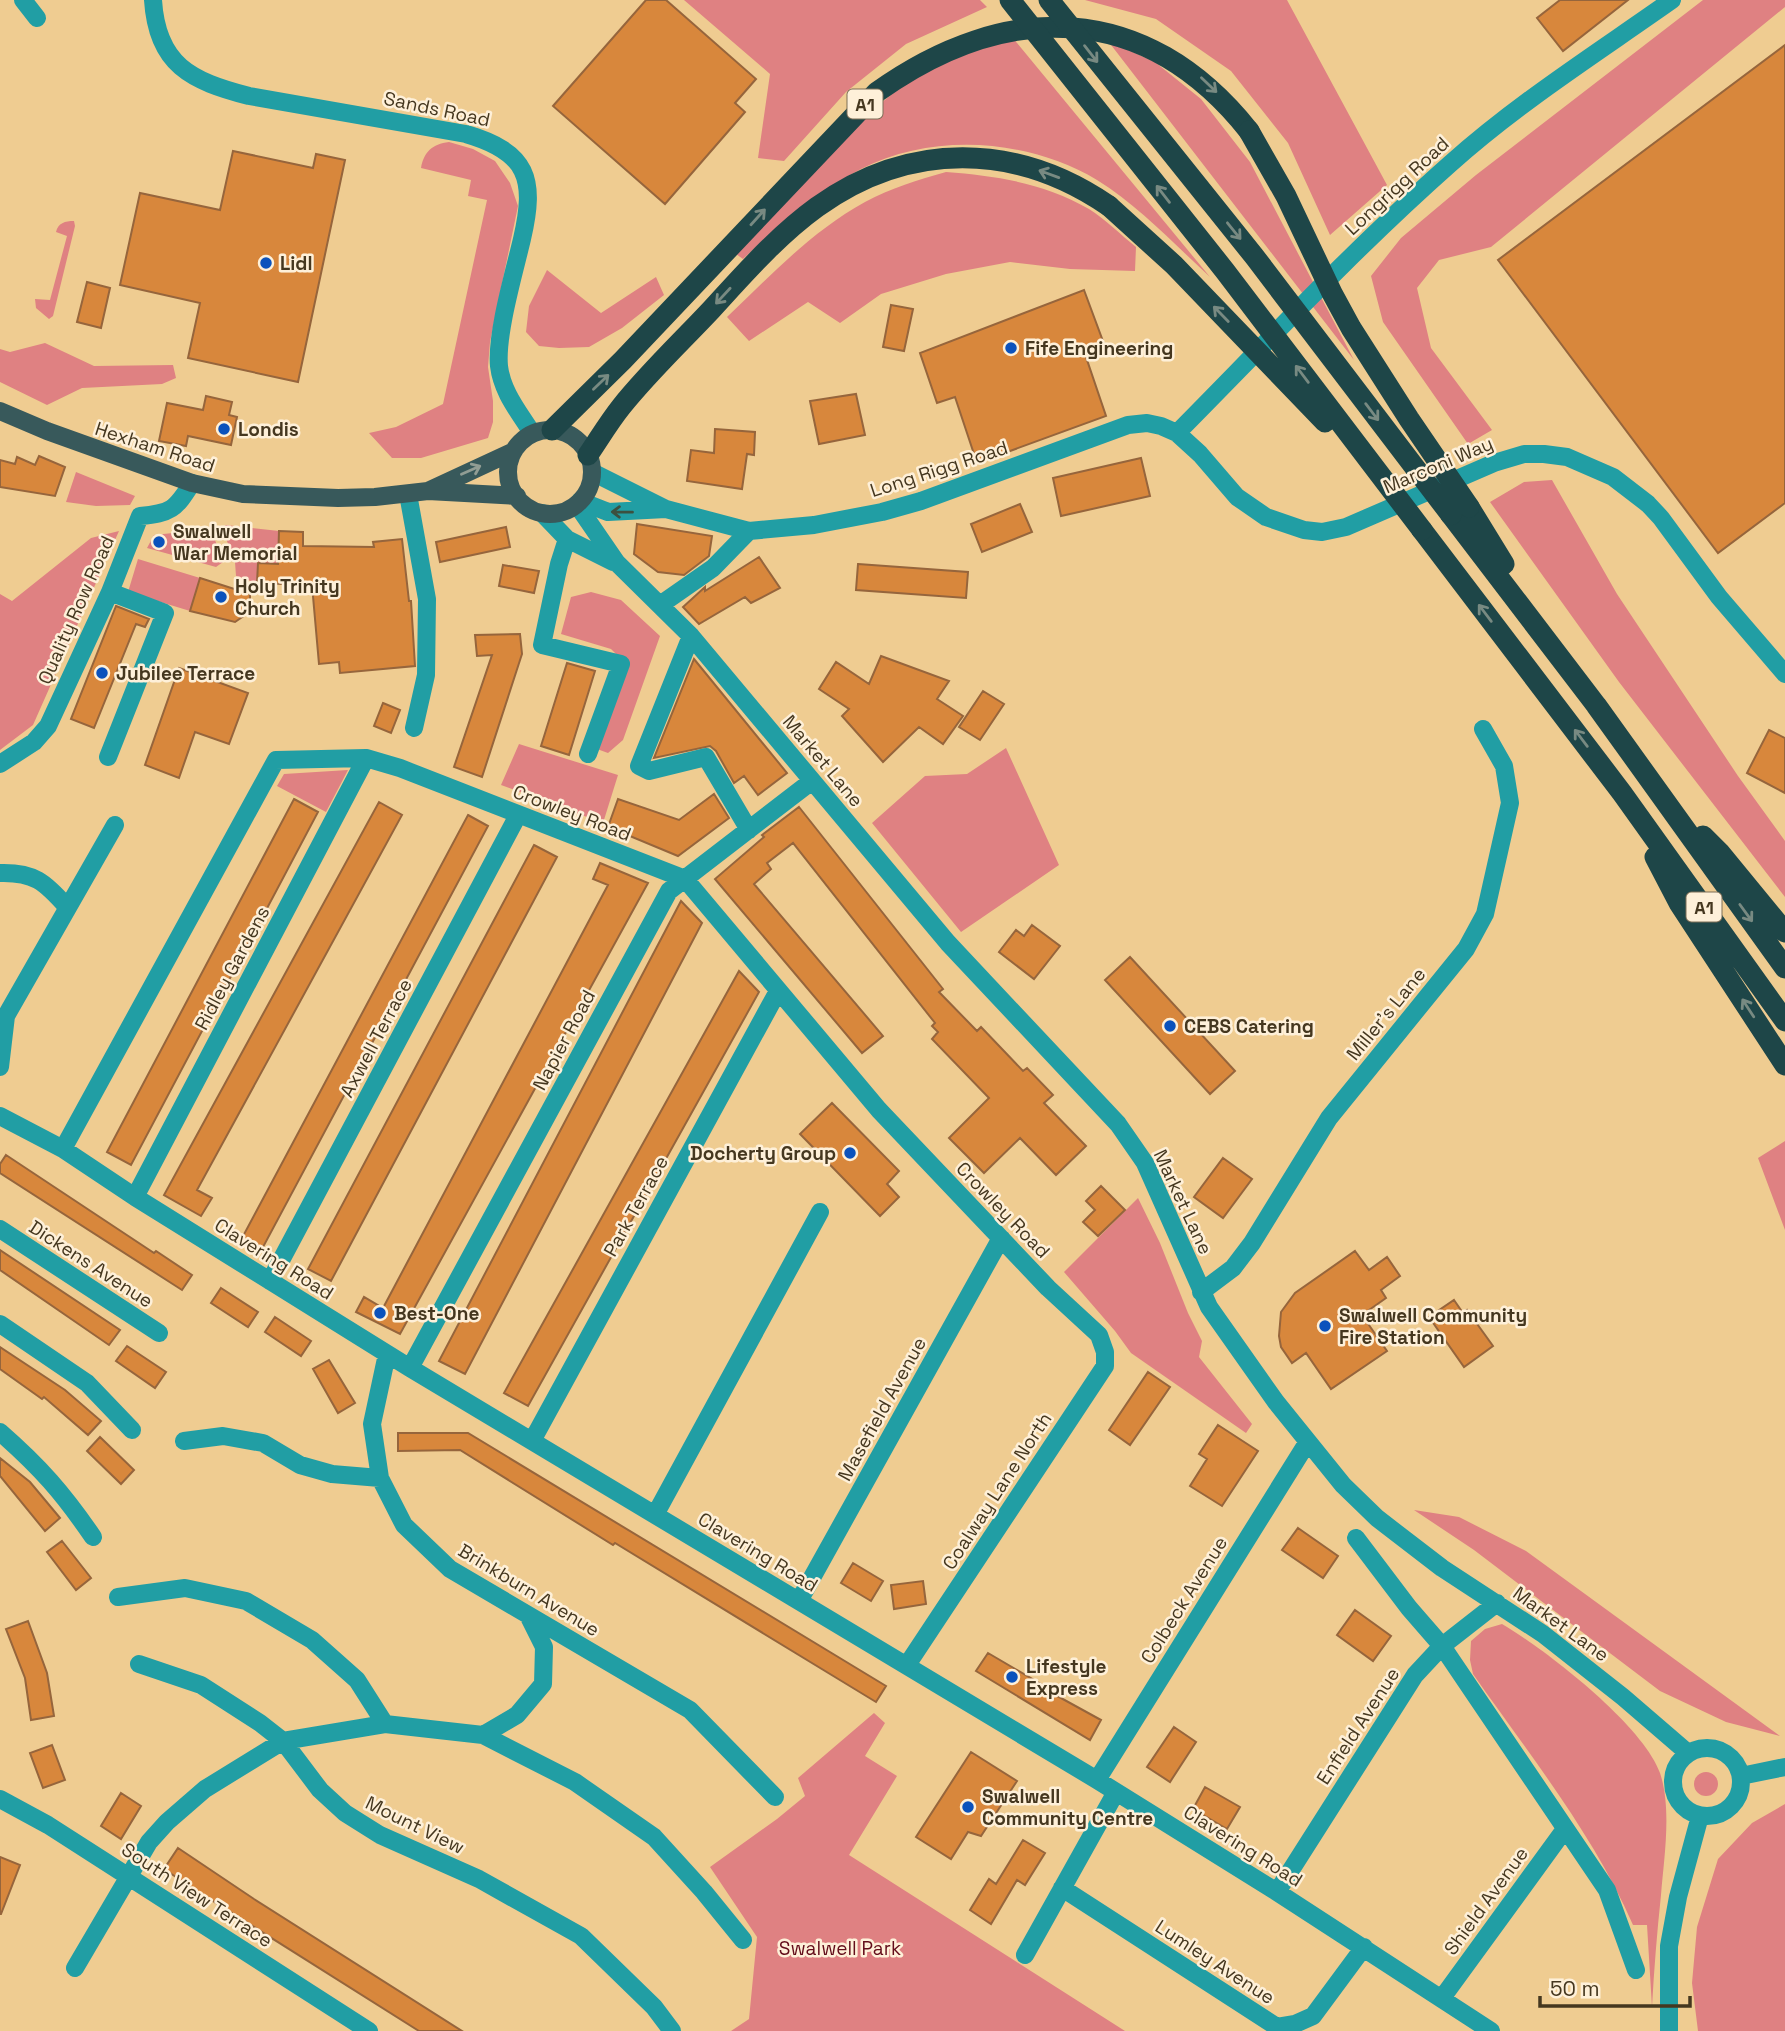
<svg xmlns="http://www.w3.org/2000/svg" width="1785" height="2031" viewBox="0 0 1785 2031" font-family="'Space Grotesk',sans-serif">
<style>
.green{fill:#df8182}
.building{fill:#d8873c;stroke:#96653c;stroke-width:2}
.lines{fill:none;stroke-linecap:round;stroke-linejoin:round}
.minor{stroke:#219ea4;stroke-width:18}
.major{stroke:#38595b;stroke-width:18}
.highway{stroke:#1e4648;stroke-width:21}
.highway-bridge{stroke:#1e4648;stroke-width:21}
.oneway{stroke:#788a82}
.oneway2{stroke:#919d94}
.oneway3{stroke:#3c5140}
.poi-dot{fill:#0b52bc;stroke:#fef0d9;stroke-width:2.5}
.labels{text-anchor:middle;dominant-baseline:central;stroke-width:5;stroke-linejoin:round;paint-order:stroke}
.shield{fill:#fef0d9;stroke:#7c6e57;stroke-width:2}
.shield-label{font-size:18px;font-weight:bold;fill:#45371f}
.street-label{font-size:19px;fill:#45371f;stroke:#fef0d9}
.poi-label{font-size:19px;font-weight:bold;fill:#45371f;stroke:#fef0d9;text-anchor:start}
.park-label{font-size:19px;fill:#630d1a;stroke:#fef0d9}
</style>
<rect width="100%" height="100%" fill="#efcc91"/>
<path class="green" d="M 684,0 L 980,0 L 987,7 L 906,44 L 846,92 L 784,161 L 758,158 L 770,74 Z
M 1085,0 L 1287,0 L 1387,185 L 1330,235 L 1288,143 L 1231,71 L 1156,19 Z
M 1703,0 L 1785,0 L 1785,7 L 1491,247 L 1439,260 L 1417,288 L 1431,348 L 1492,430 L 1468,444 L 1383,322 L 1371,276 L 1401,238 L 1476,175 Z
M 1008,32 L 1210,277 C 1174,244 1139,206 1097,180 C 1028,139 934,132 861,169 C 818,191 778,226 743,259 L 736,254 L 868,114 L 929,63 Z
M 1108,41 L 1155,62 L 1201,99 L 1250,162 L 1354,360 Z
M 449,142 L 473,149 L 495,161 L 510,183 L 518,206 L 490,342 L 488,367 L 493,401 L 493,422 L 488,438 L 421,458 L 392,458 L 369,433 L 396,427 L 443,404 L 487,200 L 468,196 L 471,180 L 421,168 C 424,152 432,144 449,142 Z
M 946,172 C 997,176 1044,183 1089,209 C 1105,219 1121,235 1136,247 L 1135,271 L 1070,269 L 1010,262 L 946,274 L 881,294 L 840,323 L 808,302 L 749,341 L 727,317 C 770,276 812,231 865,202 C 891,188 918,180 946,172 Z
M 74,221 L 75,226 L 53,316 L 49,319 L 36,308 L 35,299 L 50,300 L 67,236 L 56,232 C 58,223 65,221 74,221 Z
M 547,270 L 601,313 L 656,277 L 664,295 L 622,328 L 589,347 L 559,348 L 539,346 L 526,332 L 529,306 Z
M 45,343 L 94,366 L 173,365 L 176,378 L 162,384 L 82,388 L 47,405 L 0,382 L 0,349 L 10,352 Z
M 76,472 L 135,496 L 130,505 L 96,506 L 66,502 Z
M 1552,480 L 1617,594 L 1738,776 L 1785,841 L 1785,897 L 1619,682 L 1490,502 L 1524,482 Z
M 226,525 L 279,531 L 278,564 L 258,563 L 257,583 L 236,576 L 235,562 L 222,528 Z
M 211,529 L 223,562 L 216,567 L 147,548 L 154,535 Z
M 119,531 L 33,725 L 0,750 L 0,594 L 12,601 L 91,538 Z
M 138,559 L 200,578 L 190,611 L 128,592 Z
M 591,592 L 621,600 L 660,636 L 623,740 L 608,753 L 597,749 L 629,667 L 611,649 L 561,634 L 571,597 Z
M 519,744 L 618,775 L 603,823 L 501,785 Z
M 1006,748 L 1059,865 L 961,932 L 872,823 L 925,776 L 967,774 Z
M 348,770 L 326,812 L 277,786 L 284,774 Z
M 1785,1141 L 1785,1230 L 1758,1158 Z
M 1138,1198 L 1160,1243 L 1188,1313 L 1202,1341 L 1199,1357 L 1252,1424 L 1246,1433 L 1131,1353 L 1115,1331 L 1064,1272 Z
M 1414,1510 L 1459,1517 L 1526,1551 L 1780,1736 L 1726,1722 L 1660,1691 L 1474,1550 Z
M 1502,1624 C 1546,1650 1643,1725 1660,1773 C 1672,1809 1664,1858 1661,1895 C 1657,1932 1654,1970 1652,2007 L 1647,1925 L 1633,1925 C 1594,1835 1529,1754 1473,1674 L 1470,1660 L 1471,1641 L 1485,1629 Z
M 874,1713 L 885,1723 L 865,1756 L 897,1776 L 849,1855 L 1125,2031 L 731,2031 L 749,2019 L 757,1937 L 710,1867 L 777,1819 L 805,1796 L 798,1778 Z
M1694 1784a12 12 0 1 1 24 0a12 12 0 1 1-24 0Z
M 1785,1804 L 1785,2031 L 1698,2031 L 1692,1983 L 1697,1927 L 1718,1859 L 1752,1823 Z"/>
<path class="building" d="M 646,0 L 666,0 L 756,79 L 735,103 L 745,112 L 665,204 L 553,106 Z
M 1560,0 L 1628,0 L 1563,51 L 1537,18 Z
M 1785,45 L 1785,503 L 1718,553 L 1498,260 Z
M 233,151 L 313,168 L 316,154 L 345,160 L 298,382 L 188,358 L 200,303 L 120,285 L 140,193 L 220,210 Z
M 87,282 L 110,288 L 101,328 L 77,322 Z
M 1084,290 L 1104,344 L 1084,351 L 1106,416 L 977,463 L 955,397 L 937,403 L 920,353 Z
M 891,305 L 913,309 L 904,351 L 883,347 Z
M 856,394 L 865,435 L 819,444 L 810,401 Z
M 206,396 L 232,402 L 229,415 L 237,417 L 231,445 L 188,436 L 186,446 L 159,441 L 167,403 L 203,410 Z
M 715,429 L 755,432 L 754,455 L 747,454 L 742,489 L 687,481 L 691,450 L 714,453 Z
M 39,456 L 65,467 L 55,496 L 0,487 L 0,460 L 15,464 L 17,457 L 35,465 Z
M 1141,458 L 1150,496 L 1061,516 L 1053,478 Z
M 1020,504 L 1032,532 L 982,552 L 971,524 Z
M 637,524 L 712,536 L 709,556 L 684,575 L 658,572 L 634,554 Z
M 506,527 L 510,547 L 440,562 L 436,542 Z
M 279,531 L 303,532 L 303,546 L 374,547 L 373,542 L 402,539 L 409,601 L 411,601 L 415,666 L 340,673 L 339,662 L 319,664 L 312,585 L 257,583 L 258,563 L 278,564 Z
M 759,557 L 780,588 L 751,603 L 745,597 L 699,624 L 683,607 L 705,587 L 705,591 Z
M 858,564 L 968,572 L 966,598 L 856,590 Z
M 503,565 L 539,571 L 534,593 L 499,586 Z
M 200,578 L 250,594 L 250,607 L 248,613 L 235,622 L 190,611 Z
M 116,606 L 149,619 L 145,627 L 136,624 L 94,728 L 71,719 Z
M 520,634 L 522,654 L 482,777 L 454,767 L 492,655 L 477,656 L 475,635 Z
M 881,656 L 949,681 L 937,699 L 963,716 L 943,744 L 919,727 L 883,762 L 842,716 L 849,709 L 819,689 L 836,662 L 869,684 Z
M 694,659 L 787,773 L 758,795 L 744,776 L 734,783 L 716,751 L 710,746 L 654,758 Z
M 567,663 L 595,671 L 569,755 L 541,746 Z
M 179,668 L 248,693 L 229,744 L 195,732 L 179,778 L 145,765 Z
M 983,691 L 1004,704 L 980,740 L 959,727 Z
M 383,703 L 400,710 L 391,733 L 374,726 Z
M 1769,730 L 1785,738 L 1785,793 L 1747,773 Z
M 714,794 L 729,818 L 678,856 L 608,827 L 618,799 L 679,820 Z
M 294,799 L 318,812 L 131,1165 L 107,1152 Z
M 379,802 L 402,815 L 197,1190 L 212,1198 L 201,1216 L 164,1195 Z
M 799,807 L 943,989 L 939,992 L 977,1031 L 981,1027 L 1023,1071 L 1027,1068 L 1053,1095 L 1044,1103 L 1086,1146 L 1056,1175 L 1020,1138 L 984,1173 L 949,1138 L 989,1098 L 932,1039 L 938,1032 L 932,1026 L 935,1023 L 793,843 L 767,863 L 771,869 L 754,884 L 883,1036 L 862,1053 L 715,879 L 764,837 L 762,835 Z
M 468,815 L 488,826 L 262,1249 L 242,1238 Z
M 534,845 L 557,857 L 331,1281 L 308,1269 Z
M 600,863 L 648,883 L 400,1334 L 356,1312 L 364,1297 L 383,1308 L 608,885 L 593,879 Z
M 681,901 L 702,923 L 465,1374 L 439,1361 Z
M 1032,925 L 1060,946 L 1034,979 L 999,952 L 1016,930 L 1024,936 Z
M 1130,957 L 1235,1071 L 1210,1094 L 1105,980 Z
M 739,971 L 759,992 L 528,1406 L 504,1393 Z
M 832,1103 L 899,1171 L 887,1184 L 899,1197 L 880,1216 L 800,1134 Z
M 6,1155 L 154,1253 L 156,1251 L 192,1275 L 182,1290 L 0,1173 L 0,1164 Z
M 1223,1158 L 1252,1179 L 1223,1218 L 1194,1197 Z
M 1101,1186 L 1125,1210 L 1098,1236 L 1083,1222 L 1095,1210 L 1086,1201 Z
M 0,1250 L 120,1330 L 109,1345 L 0,1270 Z
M 1355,1251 L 1369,1270 L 1387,1257 L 1400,1276 L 1381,1290 L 1386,1298 L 1362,1315 L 1387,1351 L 1331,1389 L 1306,1353 L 1292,1363 L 1281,1347 L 1279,1336 L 1281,1312 L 1295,1293 Z
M 221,1288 L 258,1312 L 248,1327 L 211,1303 Z
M 1454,1300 L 1463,1313 L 1467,1310 L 1493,1346 L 1464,1367 L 1429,1317 Z
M 275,1317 L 311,1341 L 301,1356 L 265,1332 Z
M 127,1346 L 166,1372 L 155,1388 L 116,1361 Z
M 0,1347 L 65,1390 L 101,1421 L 88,1435 L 44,1397 L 42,1399 L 0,1369 Z
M 329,1360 L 355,1403 L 338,1413 L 313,1369 Z
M 1148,1372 L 1170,1387 L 1130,1445 L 1109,1430 Z
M 1218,1425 L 1258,1451 L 1222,1506 L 1190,1486 L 1207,1459 L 1199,1454 Z
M 398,1433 L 468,1433 L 886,1686 L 876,1702 L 615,1543 L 613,1545 L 460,1450 L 398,1451 Z
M 100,1437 L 134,1470 L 121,1484 L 87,1451 Z
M 0,1458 L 30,1482 L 60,1518 L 45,1531 L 0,1476 Z
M 1298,1528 L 1338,1556 L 1323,1578 L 1282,1550 Z
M 62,1541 L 91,1578 L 76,1590 L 47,1552 Z
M 853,1563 L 883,1581 L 871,1601 L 841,1583 Z
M 923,1581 L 926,1604 L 894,1609 L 891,1585 Z
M 1355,1610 L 1391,1636 L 1373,1661 L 1337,1635 Z
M 28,1621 L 47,1673 L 54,1716 L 31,1720 L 25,1678 L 6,1629 Z
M 988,1653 L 1051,1690 L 1050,1692 L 1101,1720 L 1090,1740 L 976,1671 Z
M 1174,1727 L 1196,1742 L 1170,1782 L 1147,1767 Z
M 52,1745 L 65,1780 L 43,1788 L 30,1753 Z
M 971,1752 L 1017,1781 L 981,1836 L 968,1832 L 951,1859 L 916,1837 Z
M 1205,1787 L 1240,1807 L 1227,1829 L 1193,1809 Z
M 121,1793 L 141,1806 L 121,1839 L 101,1826 Z
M 1023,1840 L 1045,1853 L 1025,1885 L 1017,1880 L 991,1924 L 970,1910 L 989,1879 L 996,1884 Z
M 178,1848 L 254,1899 L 462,2031 L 419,2031 L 197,1891 L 164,1869 Z
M 0,1857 L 20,1865 L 1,1914 L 0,1914 Z"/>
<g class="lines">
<path class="minor" d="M 23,0 L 37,18
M 153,0 C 157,65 191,81 249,96 L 466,134 C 528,152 536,179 522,239 C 514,273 496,334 499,366 C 502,392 519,412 532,433
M 1177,433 C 1267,342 1354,249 1450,164 C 1518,103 1597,53 1672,0
M 592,472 L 666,509 L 749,531 L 814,525 L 882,512 L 921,501 L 1128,425 L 1147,423 L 1161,426 L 1177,433 L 1200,454 L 1237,497 L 1266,517 L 1304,530 L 1322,532 L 1346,527 L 1494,463 L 1524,454 L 1544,454 L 1567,457 L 1613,477 L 1648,504 L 1661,518 L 1719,597 L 1785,674
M 408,494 L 427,599 L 426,675 L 414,728
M 580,501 L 608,512 L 666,509
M 577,505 L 617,563 L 691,636 L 948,943 L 1118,1124 L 1145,1163 L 1209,1307 L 1276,1402 L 1343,1485 L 1377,1518 L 1442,1568 L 1543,1634 L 1623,1697 L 1688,1753
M 542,513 L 567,539 L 613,562
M 567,539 L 559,564 L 542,645 L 621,664 L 588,754
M 660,605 L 713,568 L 749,531
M 691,636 L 639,766 L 649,771 L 706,757 L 749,830
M 108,757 L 165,613 L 110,592
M 0,764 L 34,742 L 48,726 L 110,592 L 140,516 C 171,513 175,510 192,483
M 0,873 C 34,872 45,882 67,907
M 0,1067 L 6,1016 L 115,825
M 0,1116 L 63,1149 L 135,1197 L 410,1368 L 1097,1780 L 1277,1892 L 1491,2031
M 63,1149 L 276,760 L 366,758 L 400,768 L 685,879 L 879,1110 L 1048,1288 L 1099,1335 L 1105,1352 L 1105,1366 L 907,1665
M 135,1197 L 366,758
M 0,1229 L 159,1333
M 270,1281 L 518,815
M 1201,1292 L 1233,1268 L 1252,1243 L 1329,1118 L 1466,949 L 1485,914 L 1510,803 L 1504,766 L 1483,729
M 0,1324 L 87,1383 L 132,1430
M 387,1354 L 372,1424 L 380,1478 L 404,1525 L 450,1569 L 690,1710 L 775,1797
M 410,1368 L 669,891 L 812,781
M 0,1432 C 40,1467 63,1493 93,1537
M 184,1441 L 223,1436 L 263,1443 L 300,1465 L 332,1474 L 380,1478
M 532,1441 L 778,991
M 655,1515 L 820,1212
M 1356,1538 L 1409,1608 L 1442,1646 L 1607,1890 L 1636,1970
M 118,1597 L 185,1588 L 246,1601 L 312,1640 L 357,1680 L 385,1724
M 799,1601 L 1001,1238
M 139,1664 L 201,1685 L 260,1723 L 283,1741 L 320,1790 L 345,1813 L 380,1835 L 479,1879 L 581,1936 L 654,2007 L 672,2031
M 483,1735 L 517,1715 L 543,1684 L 544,1647 L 528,1615
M1673 1782a34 34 0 1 1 68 0a34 34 0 1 1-68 0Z
M 1741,1776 L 1785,1767
M 1097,1780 L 1307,1443
M 0,1799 L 48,1825 L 369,2031
M 1062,1888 L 1277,2027 L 1295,2024 L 1313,2016 L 1364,1947
M 1277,1892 L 1415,1675 L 1442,1646 L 1497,1603
M 1025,1955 L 1116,1792
M 75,1968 L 149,1842 L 167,1822 L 205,1789 L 283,1741 L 385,1724 L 483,1735 L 575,1782 L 654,1837 L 704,1892 L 743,1940
M 1442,1998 L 1565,1829
M 1669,2031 L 1669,1946 L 1678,1897 L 1700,1816"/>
<path class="major" d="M 0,411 L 47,431 L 192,483 L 243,494 L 338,498 L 375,497 L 428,491 L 517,496
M508 472a42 42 0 1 1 84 0a42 42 0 1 1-84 0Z
M 428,491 L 514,451"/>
<path class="highway" d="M 552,430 L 623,360 L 877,92 C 1006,0 1145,0 1249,131
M 588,455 C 599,439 609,422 621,407 C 648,373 681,342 711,310 C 744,274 777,236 817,207 C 909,141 1016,142 1109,206
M 1469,507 L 1504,564
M 1451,515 L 1596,705 L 1785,968
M 1422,530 L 1622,793 L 1785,1021
M 1703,836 L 1720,853 L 1785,932
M 1655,857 L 1679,903 L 1785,1065"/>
<path class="highway-bridge" d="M 1010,0 L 1225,271 L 1422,530
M 1049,0 L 1254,256 L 1451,515
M 1249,131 L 1286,196 L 1332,293 L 1351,328 L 1409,419 L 1469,507
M 1109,206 L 1174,265 L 1325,422"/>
</g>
<defs><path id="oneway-shaft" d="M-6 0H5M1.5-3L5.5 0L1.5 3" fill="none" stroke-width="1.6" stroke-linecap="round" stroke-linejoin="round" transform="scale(1.75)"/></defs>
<g class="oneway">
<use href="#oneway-shaft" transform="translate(1091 54) rotate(52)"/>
<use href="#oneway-shaft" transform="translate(1209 85) rotate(44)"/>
<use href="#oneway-shaft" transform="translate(1049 174) rotate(-160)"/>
<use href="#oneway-shaft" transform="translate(1163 194) rotate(-128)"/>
<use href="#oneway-shaft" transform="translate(758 217) rotate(-48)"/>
<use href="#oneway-shaft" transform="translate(1234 231) rotate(51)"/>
<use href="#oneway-shaft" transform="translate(723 296) rotate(133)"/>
<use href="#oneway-shaft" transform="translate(1221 314) rotate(-134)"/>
<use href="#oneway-shaft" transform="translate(1302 374) rotate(-127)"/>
<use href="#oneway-shaft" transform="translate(601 382) rotate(-44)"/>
<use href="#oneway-shaft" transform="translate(1372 412) rotate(53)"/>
<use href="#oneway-shaft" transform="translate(1485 613) rotate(-127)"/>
<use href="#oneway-shaft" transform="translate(1581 738) rotate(-127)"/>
<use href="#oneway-shaft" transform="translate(1746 913) rotate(54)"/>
<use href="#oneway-shaft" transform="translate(1748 1008) rotate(-123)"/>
</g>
<use class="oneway2" href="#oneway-shaft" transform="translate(471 470) rotate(-24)"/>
<use class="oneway3" href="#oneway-shaft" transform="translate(622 512) rotate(-179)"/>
<g class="poi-dot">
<circle cx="266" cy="263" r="7"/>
<circle cx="1011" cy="348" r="7"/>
<circle cx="224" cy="429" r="7"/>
<circle cx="159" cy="542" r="7"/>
<circle cx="221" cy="597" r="7"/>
<circle cx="102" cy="673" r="7"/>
<circle cx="1170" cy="1026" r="7"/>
<circle cx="850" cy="1153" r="7"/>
<circle cx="380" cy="1313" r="7"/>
<circle cx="1325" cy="1326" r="7"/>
<circle cx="1012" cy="1677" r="7"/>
<circle cx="968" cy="1807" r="7"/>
</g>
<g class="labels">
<g class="shield">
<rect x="847.5" y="89.5" width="35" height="29" rx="5"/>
<rect x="1686.5" y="892.5" width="35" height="29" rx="5"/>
</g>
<g class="shield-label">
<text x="865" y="104">A1</text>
<text x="1704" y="907">A1</text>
</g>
<g class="street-label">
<text transform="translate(437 109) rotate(12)">Sands Road</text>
<text transform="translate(1397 186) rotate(-43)">Longrigg Road</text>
<text transform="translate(155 447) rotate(18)">Hexham Road</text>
<text transform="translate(1438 465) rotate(-23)">Marconi Way</text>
<text transform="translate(939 469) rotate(-18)">Long Rigg Road</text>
<text transform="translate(76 610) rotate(-66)">Quality Row Road</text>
<text transform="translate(823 761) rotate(50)">Market Lane</text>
<text transform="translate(572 813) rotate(21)">Crowley Road</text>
<text transform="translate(232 968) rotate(-62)">Ridley Gardens</text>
<text transform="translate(1386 1014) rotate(-51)">Miller's Lane</text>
<text transform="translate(376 1038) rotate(-62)">Axwell Terrace</text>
<text transform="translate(564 1040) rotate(-62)">Napier Road</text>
<text transform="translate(1183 1202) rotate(65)">Market Lane</text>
<text transform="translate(636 1206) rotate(-61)">Park Terrace</text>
<text transform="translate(1003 1210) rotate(46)">Crowley Road</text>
<text transform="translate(274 1259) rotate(32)">Clavering Road</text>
<text transform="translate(91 1264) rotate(33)">Dickens Avenue</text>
<text transform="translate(882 1409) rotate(-61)">Masefield Avenue</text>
<text transform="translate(997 1491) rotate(-57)">Coalway Lane North</text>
<text transform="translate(758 1552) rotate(31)">Clavering Road</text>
<text transform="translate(529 1590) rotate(31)">Brinkburn Avenue</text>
<text transform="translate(1184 1600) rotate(-58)">Colbeck Avenue</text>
<text transform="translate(1561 1624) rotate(36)">Market Lane</text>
<text transform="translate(1358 1726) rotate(-57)">Enfield Avenue</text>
<text transform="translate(415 1825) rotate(26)">Mount View</text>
<text transform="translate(1243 1846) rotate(32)">Clavering Road</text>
<text transform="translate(197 1895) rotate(33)">South View Terrace</text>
<text transform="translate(1486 1901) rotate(-54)">Shield Avenue</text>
<text transform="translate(1215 1962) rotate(33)">Lumley Avenue</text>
</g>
<g class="poi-label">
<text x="280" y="263">Lidl</text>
<text x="1025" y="348">Fife Engineering</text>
<text x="238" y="429">Londis</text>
<text x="173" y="531">Swalwell<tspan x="173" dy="22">War Memorial</tspan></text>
<text x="235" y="586">Holy Trinity<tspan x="235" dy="22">Church</tspan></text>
<text x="116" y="673">Jubilee Terrace</text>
<text x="1184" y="1026">CEBS Catering</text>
<text x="836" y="1153" text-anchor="end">Docherty Group</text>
<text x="394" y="1313">Best-One</text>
<text x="1339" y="1315">Swalwell Community<tspan x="1339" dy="22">Fire Station</tspan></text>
<text x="1026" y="1666">Lifestyle<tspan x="1026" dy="22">Express</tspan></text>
<text x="982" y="1796">Swalwell<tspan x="982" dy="22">Community Centre</tspan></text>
</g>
<g class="park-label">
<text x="840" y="1948">Swalwell Park</text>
</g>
</g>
<path d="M1540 1996v10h150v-10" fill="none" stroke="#45371f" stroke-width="3.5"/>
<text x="1550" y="1996" font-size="21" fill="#45371f" stroke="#fef0d9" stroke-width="5" paint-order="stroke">50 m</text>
</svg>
